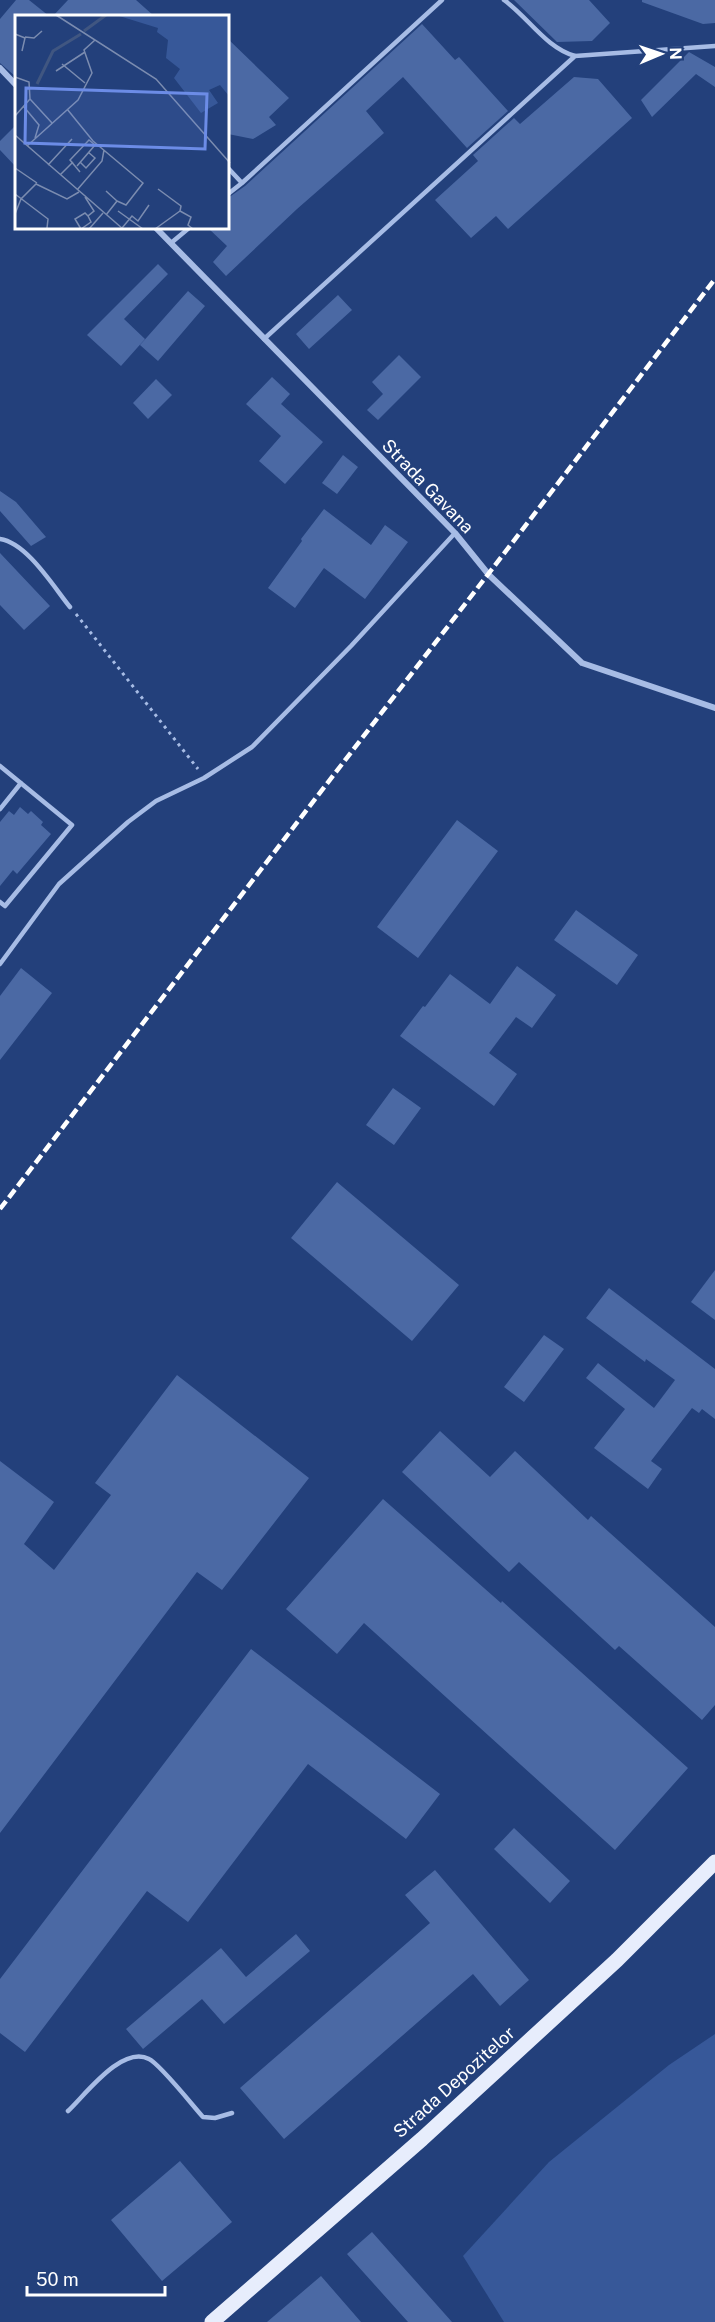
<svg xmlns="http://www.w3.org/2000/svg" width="715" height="2322" viewBox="0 0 715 2322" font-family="'Public Sans',sans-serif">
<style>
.green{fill:#375899}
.building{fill:#4b69a4}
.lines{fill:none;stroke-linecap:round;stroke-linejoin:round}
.path{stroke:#a7bce5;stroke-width:3;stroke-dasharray:3 4.5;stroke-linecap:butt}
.service{stroke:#a7bce5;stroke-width:4.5}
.minor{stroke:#a7bce5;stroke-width:6}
.primary{stroke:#e7edfc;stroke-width:15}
.rail{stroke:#fff;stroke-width:4.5;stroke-dasharray:10 4.5;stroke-linecap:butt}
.labels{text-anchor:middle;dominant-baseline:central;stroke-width:4.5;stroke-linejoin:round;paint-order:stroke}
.street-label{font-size:18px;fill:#fff;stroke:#23407b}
.inset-river{fill:none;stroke:#405681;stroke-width:3}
.inset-road{fill:none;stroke:#7b8cb0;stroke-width:1.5}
.view{fill:#6c8ce6;fill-opacity:0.15;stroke:#6c8ce6;stroke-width:3}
.inset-edge{fill:none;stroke:#fff;stroke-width:3}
</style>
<rect width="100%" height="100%" fill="#23407b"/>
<path class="green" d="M 715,2034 L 715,2322 L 504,2322 L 463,2256 L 549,2162 L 669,2065 Z"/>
<path class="building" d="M 16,0 L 29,0 L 49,16 L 16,16 L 15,76 L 0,63 L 0,19 Z
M 68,0 L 136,0 L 154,16 L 53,16 Z
M 514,0 L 589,0 L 610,23 L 592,41 L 557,42 Z
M 642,0 L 715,0 L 715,23 L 703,24 L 642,2 Z
M 422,24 L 455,60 L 459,57 L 508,111 L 467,148 L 403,77 L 366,111 L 384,133 L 297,209 L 226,276 L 213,262 L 227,246 L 208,228 L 228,228 L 228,198 L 245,186 Z
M 228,39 L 289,98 L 269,117 L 276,125 L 253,139 L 228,134 Z
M 689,52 L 715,67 L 715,87 L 696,74 L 652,117 L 641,100 Z
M 574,77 L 598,79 L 632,118 L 508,229 L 496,216 L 471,238 L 435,200 L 478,161 L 473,155 L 514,118 L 520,124 Z
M 16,125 L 16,167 L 0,150 L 0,141 Z
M 158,264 L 168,274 L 124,319 L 145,339 L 121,366 L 87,335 Z
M 188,291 L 205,306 L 158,361 L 140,345 Z
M 338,295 L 352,310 L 309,349 L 296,334 Z
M 399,355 L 421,377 L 378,420 L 367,410 L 383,394 L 372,382 Z
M 272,377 L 290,394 L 281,404 L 323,442 L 285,484 L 259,461 L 281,436 L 246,404 Z
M 156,379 L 172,395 L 148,419 L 133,403 Z
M 343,455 L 358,467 L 337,494 L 322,483 Z
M 0,491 L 16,502 L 46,537 L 31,546 L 0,511 Z
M 324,509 L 371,545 L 385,525 L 408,542 L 365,599 L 324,568 L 295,608 L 268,588 L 302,541 L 301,539 Z
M 0,553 L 50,606 L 24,630 L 0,605 Z
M 20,807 L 28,814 L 31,811 L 43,822 L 41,825 L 51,834 L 17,874 L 13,870 L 0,886 L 0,822 L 9,811 L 14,815 Z
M 457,820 L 498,851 L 418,958 L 377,927 Z
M 576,910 L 638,955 L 617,985 L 554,940 Z
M 517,966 L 556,995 L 532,1028 L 516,1017 L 489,1053 L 517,1074 L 494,1106 L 400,1036 L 423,1006 L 425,1007 L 450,974 L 490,1004 Z
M 21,968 L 52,993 L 0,1060 L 0,996 Z
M 393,1088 L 421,1108 L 394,1145 L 366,1125 Z
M 337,1182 L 459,1285 L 412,1341 L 291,1238 Z
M 715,1270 L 715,1320 L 691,1302 Z
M 609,1288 L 715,1369 L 715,1419 L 702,1409 L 699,1413 L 692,1408 L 651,1461 L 662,1469 L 648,1489 L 594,1448 L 625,1409 L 586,1378 L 598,1363 L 654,1408 L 675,1380 L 646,1359 L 645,1362 L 586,1318 Z
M 544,1335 L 564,1349 L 524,1402 L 504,1387 Z
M 177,1375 L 309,1478 L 222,1590 L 197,1572 L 0,1833 L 0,1461 L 54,1502 L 24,1544 L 54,1570 L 111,1495 L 95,1483 Z
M 440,1431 L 490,1477 L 515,1451 L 588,1520 L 591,1516 L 715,1627 L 715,1705 L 702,1720 L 619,1646 L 615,1650 L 519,1562 L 509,1572 L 402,1472 Z
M 383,1499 L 501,1603 L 502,1601 L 688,1768 L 615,1850 L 364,1623 L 337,1654 L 286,1609 Z
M 251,1649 L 440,1794 L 406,1839 L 308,1764 L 188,1922 L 147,1891 L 25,2052 L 0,2033 L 0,1979 Z
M 514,1828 L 570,1881 L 550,1903 L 494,1849 Z
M 435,1870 L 529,1980 L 500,2006 L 473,1974 L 284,2139 L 240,2088 L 430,1923 L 405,1895 Z
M 296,1934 L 310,1951 L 224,2024 L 202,1999 L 143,2049 L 126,2029 L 221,1948 L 246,1977 Z
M 180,2161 L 232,2222 L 162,2281 L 111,2220 Z
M 372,2232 L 452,2322 L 408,2322 L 347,2254 Z
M 321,2276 L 361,2322 L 267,2322 Z"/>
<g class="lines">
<path class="path" d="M 76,614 L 198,769"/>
<path class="service" d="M 504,0 C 528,17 546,48 575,56 L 715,46
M 228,168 L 242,183 L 442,0
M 228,194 L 242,183
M 171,243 L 189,228
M 264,339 L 575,56
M 0,539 C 27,543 53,586 70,607
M 0,766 L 72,825 L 5,906 L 0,902
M 0,809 L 21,783
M 0,964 L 59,884 L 128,822 L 156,801 L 204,778 L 252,747 L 351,646 L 455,533
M 68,2111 C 86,2094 122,2045 149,2059 C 160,2064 193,2106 203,2117 L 215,2118 L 232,2113"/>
<path class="minor" d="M 0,68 L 16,85
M 156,228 L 455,533 L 489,575 L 582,663 L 715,708"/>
<path class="primary" d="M 212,2322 L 422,2139 L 617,1960 L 715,1862"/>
<path class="rail" d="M 0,1209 L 715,279"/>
</g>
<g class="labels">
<g class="street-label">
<text transform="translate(428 486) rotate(46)">Strada Gavana</text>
<text transform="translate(454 2082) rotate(-42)">Strada Depozitelor</text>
</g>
</g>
<g transform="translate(15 15)">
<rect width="214" height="214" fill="#23407b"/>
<path d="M 101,0 L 214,0 L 214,81 L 205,70 L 194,75 L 203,88 L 186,98 L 159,63 L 165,54 L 151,43 L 153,25 L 142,17 L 143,13 Z" fill="#375899"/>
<path class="inset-river" d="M 69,16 L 91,0M 22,69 L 38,36 L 66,19"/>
<path class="inset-road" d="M 41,0 L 141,64 L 215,148M 0,19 L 10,23 L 7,36M 10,22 L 19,23 L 27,16M 47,49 L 70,68M 41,56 L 70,37M 0,62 L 14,67 L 15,84 L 0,101M 15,84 L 37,108M 9,92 L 24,110 L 20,123M 52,94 L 78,126 L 128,168 L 111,190 L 102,186M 0,120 L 108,214M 12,131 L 63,85 L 77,58 L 69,35 L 80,25M 65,147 L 71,153 L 80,143 L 73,137M 33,150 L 57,124M 62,151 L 80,130 L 74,125 L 55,145 L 65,157M 0,153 L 22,168M 45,160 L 58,147M 143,174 L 166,191 L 165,196M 62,175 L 87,146 L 89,135M 91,176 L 102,186 L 91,200M 0,179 L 33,204 L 32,213M 103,196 L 128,214M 165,196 L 176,202 L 173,210 L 178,214M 0,199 L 6,184 L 21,169 L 52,184 L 64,177M 107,213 L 117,201 L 123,206 L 134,190M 66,214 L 76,207 L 73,201 L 79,196 L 70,182M 66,214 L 60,204 L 70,198 L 73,201M 74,214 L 88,198M 140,214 L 165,196"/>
<path class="view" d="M 11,73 L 192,79 L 190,134 L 10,128 Z"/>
<rect width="214" height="214" class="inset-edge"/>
</g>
<g transform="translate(661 54) rotate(88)" stroke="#23407b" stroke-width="4.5" paint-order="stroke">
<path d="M0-4.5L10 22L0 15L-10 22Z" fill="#ffffff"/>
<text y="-9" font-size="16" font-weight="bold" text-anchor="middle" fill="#ffffff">N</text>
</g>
<path d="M27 2286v9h138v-9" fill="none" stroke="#ffffff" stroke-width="3"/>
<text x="36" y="2286" font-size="18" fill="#ffffff" stroke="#23407b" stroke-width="4.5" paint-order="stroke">50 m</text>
</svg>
